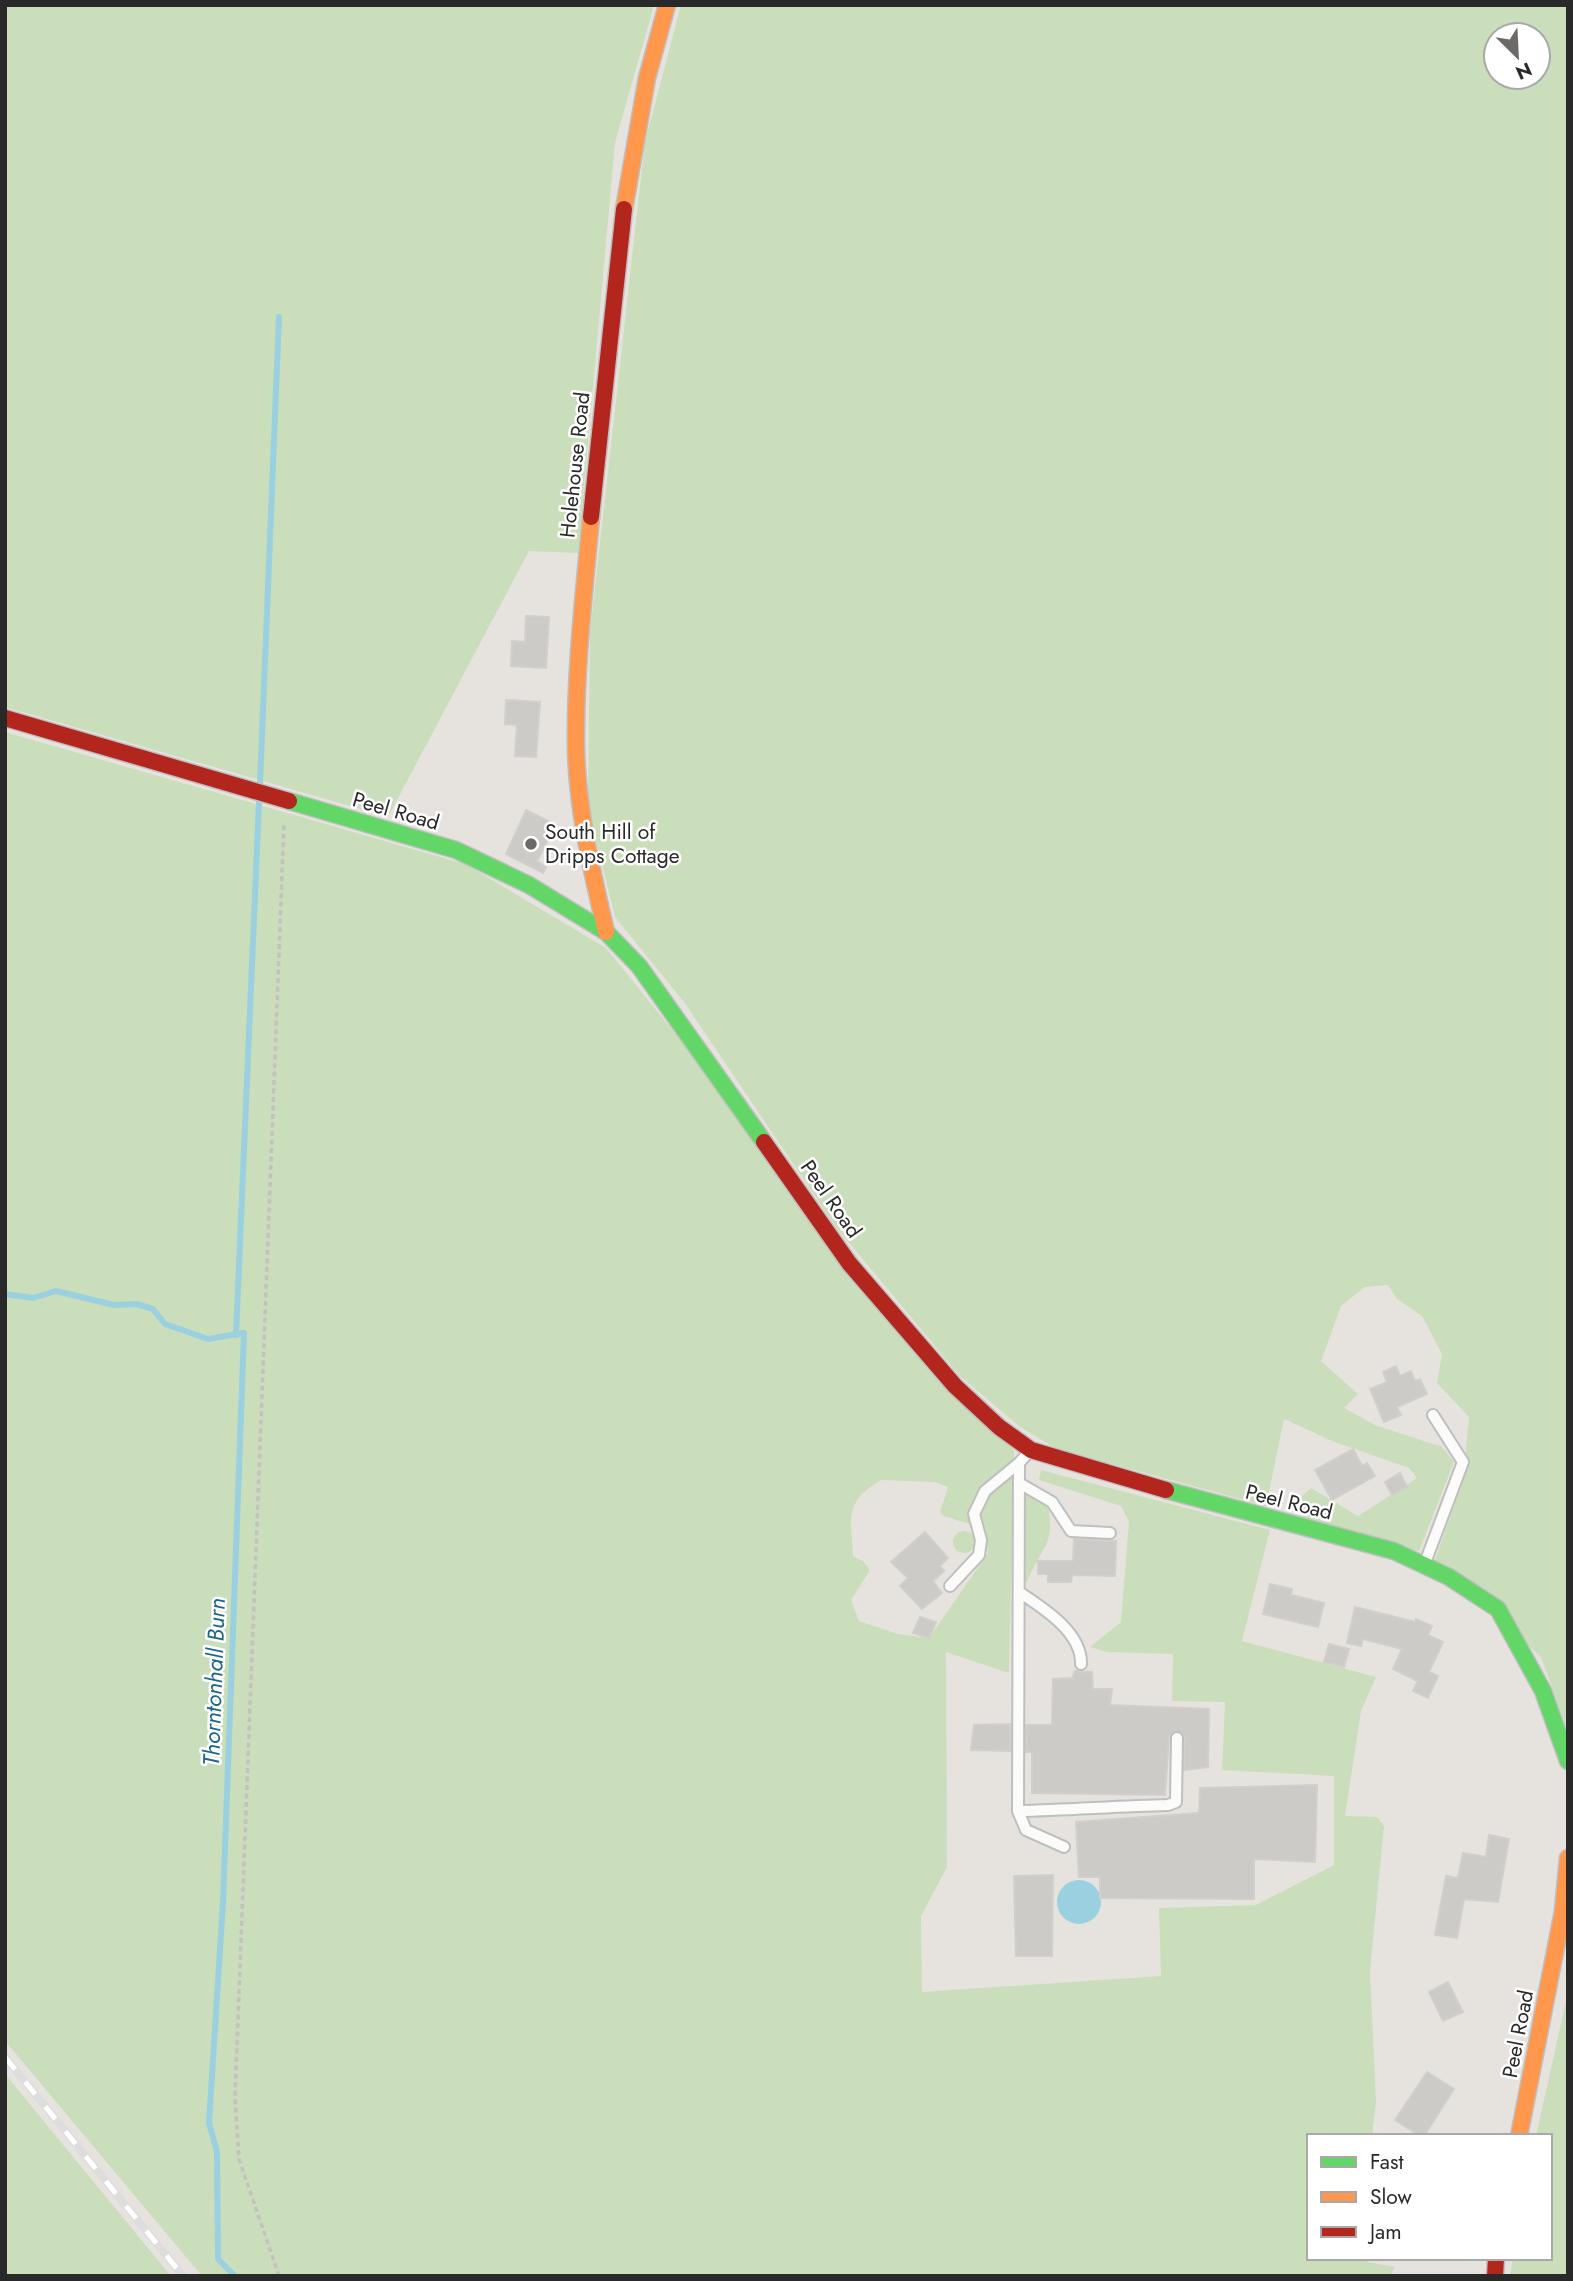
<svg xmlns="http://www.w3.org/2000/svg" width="1573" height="2281" viewBox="0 0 1573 2281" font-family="Jost,sans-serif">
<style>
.green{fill:#cadebb;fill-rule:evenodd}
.water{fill:#9ad0e0}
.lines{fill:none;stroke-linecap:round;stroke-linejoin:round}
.stream{stroke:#9ad0e0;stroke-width:6}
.building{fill:#cdcbc8;stroke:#d1cfcb;stroke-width:2}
.lane-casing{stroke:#c0bfc0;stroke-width:14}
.fast-casing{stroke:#c0bfc0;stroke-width:19}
.slow-casing{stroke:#c0bfc0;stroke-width:19}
.jam-casing{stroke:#c0bfc0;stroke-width:19}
.path{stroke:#c3c2c2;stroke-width:3.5;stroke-dasharray:5 3.5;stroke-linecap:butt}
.lane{stroke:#fbfbfa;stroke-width:10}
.fast{stroke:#63d668;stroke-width:16}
.slow{stroke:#ff974d;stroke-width:16}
.jam{stroke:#b3261e;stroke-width:16}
.rail-casing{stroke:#ddddde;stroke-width:8}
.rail{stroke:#fff;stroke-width:5;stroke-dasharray:16;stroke-linecap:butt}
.poi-dot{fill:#6b6a69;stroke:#fff;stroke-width:2.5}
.labels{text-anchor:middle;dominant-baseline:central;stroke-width:5;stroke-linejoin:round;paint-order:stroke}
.street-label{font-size:21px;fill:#292929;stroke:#fff}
.poi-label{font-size:21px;fill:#292929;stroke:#fff;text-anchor:start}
.water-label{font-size:23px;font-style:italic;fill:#1b678a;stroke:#fff}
</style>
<rect width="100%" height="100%" fill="#e6e3df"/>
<path class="green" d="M 5,5 L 654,5 L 615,143 L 578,553 L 529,551 L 388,817 L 5,707 Z
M 681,5 L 1568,5 L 1568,1731 L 1541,1657 L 1434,1563 L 1463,1480 L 1469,1417 L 1437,1383 L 1442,1354 L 1422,1316 L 1397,1299 L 1388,1285 L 1365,1287 L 1341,1306 L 1321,1361 L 1358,1394 L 1344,1408 L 1375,1425 L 1442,1447 L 1454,1462 L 1419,1551 L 1302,1519 L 1300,1498 L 1311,1488 L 1358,1516 L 1417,1478 L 1409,1468 L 1332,1441 L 1284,1419 L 1266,1506 L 1057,1449 L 1020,1427 L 960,1376 L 836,1227 L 684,1002 L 615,917 L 588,808 L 590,632 L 645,142 ZM 1496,35 L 1538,35 L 1538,77 L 1496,77 Z
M 5,732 L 465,864 L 606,948 L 1014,1451 L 1009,1673 L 946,1652 L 947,1867 L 921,1916 L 922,1992 L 1161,1976 L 1159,1908 L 1256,1905 L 1334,1865 L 1334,1776 L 1222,1770 L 1225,1702 L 1172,1701 L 1173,1654 L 1107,1652 L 1090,1647 L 1121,1622 L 1129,1522 L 1121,1506 L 1039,1480 L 1041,1470 L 1270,1530 L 1242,1641 L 1376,1677 L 1361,1711 L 1345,1816 L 1377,1817 L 1384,1826 L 1370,1971 L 1376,2102 L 1372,2136 L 1309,2136 L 1309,2258 L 1367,2258 L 1368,2262 L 1395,2267 L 1390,2276 L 202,2276 L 5,2041 ZM 881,1480 L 935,1482 L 948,1487 L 940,1512 L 944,1516 L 985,1529 L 988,1553 L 929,1638 L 898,1634 L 859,1621 L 851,1600 L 870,1570 L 863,1561 L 853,1556 C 851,1517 844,1502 881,1480 Z
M 1024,1488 L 1047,1499 C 1056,1547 1044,1541 1027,1582 L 1023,1583 Z
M953 1542a11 11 0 1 1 22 0a11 11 0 1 1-22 0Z
M 1568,1992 L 1568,2276 L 1510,2276 L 1513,2258 L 1550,2258 L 1550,2136 L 1536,2136 Z
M 5,2074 L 171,2276 L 5,2276 Z"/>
<path class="water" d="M1057 1902a22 22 0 1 1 44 0a22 22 0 1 1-44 0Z"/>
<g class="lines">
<path class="stream" d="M 260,784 L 279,317
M 5,1294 L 33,1298 L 56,1291 L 114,1305 L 136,1304 L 153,1309 L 165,1324 L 208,1339 L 244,1333 L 223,1902 L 209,2123 L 217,2152 L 218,2259 L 235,2276
M 236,1335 L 259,802"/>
</g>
<path class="building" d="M 526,616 L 549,617 L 546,668 L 511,666 L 512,641 L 525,642 Z
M 506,700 L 540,702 L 536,757 L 515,756 L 517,725 L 505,724 Z
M 526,810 L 556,825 L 537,861 L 546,867 L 543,873 L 506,854 Z
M 1396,1366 L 1400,1376 L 1411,1371 L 1415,1381 L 1420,1379 L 1427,1394 L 1397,1407 L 1401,1415 L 1384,1422 L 1370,1389 L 1387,1382 L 1383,1372 Z
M 1353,1449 L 1362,1466 L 1367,1463 L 1375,1476 L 1332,1500 L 1315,1470 Z
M 1400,1473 L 1407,1487 L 1392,1495 L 1385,1482 Z
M 925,1532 L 948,1558 L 940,1566 L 944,1571 L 933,1581 L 942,1593 L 922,1609 L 900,1586 L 908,1578 L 891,1562 Z
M 1074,1539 L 1116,1541 L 1115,1576 L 1072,1575 L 1071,1582 L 1048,1582 L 1048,1574 L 1038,1574 L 1038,1561 L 1073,1561 Z
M 1270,1584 L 1292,1589 L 1291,1595 L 1324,1603 L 1318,1627 L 1263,1614 Z
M 1355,1607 L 1415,1622 L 1416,1619 L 1432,1626 L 1428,1635 L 1443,1642 L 1429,1672 L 1438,1676 L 1428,1698 L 1413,1691 L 1418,1681 L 1393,1669 L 1402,1649 L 1363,1639 L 1361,1646 L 1347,1643 Z
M 920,1617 L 936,1622 L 929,1638 L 913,1633 Z
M 1329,1644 L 1349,1649 L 1344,1667 L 1324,1662 Z
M 1075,1671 L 1092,1672 L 1093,1689 L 1112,1689 L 1110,1705 L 1209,1709 L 1208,1767 L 1184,1770 L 1185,1737 L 1176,1730 L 1169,1737 L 1165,1795 L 1032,1793 L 1032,1752 L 1026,1752 L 1026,1725 L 1052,1725 L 1053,1679 L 1072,1678 Z
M 1010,1724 L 1010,1751 L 971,1750 L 974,1725 Z
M 1317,1785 L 1315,1862 L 1254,1859 L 1254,1899 L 1100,1898 L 1100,1877 L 1079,1877 L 1076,1822 L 1199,1813 L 1200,1788 Z
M 1489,1835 L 1509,1839 L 1498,1902 L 1464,1899 L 1457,1938 L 1435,1935 L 1446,1876 L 1458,1878 L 1463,1853 L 1486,1857 Z
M 1053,1875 L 1052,1956 L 1016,1956 L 1014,1876 Z
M 1448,1982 L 1463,2012 L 1443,2021 L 1429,1992 Z
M 1427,2072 L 1454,2089 L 1424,2136 L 1420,2136 L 1395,2120 Z"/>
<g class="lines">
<defs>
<path id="lane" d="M 1029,1452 L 1019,1463 L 1018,1811 L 1026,1830 L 1064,1847
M 1019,1483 L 1052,1502 L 1071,1531 L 1110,1533
M 1425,1563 L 1463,1462 L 1433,1415
M 950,1586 L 979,1555 L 981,1540 L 974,1514 L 985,1491 L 1019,1463
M 1019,1592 C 1043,1608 1082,1632 1081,1664
M 1018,1811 C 1069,1810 1118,1806 1168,1805 L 1176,1802 L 1177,1738"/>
<path id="fast" d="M 289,801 L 456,850 L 529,885 L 606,932 L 639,966 L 764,1142
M 1166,1490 L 1394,1551 L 1449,1577 L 1498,1609 L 1543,1691 L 1568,1761"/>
<path id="slow" d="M 624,209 L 647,78 L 667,5
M 591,517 C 584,594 575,670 576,747 C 577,810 592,871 606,932
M 1519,2136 L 1563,1911 L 1568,1858"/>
<path id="jam" d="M 591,517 L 624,209
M 5,718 L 289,801
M 764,1142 L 849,1263 L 955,1386 L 999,1427 L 1031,1450 L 1166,1490
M 1495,2276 L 1496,2258"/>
</defs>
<use href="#lane" class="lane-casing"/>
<use href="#fast" class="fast-casing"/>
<use href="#slow" class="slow-casing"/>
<use href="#jam" class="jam-casing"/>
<path class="path" d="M 279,2276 L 239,2159 L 235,2097 L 284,823"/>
<use href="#lane" class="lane"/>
<use href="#fast" class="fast"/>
<use href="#slow" class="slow"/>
<use href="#jam" class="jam"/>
<defs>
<path id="rail" d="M 5,2057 L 183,2276"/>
</defs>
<use href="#rail" class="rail-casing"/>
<use href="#rail" class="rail"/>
</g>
<circle class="poi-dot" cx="531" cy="844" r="7"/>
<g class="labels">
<g class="street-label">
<text transform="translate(575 465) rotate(-84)">Holehouse Road</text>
<text transform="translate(396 811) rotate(16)">Peel Road</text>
<text transform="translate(831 1199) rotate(55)">Peel Road</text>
<text transform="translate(1289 1502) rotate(14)">Peel Road</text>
<text transform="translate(1518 2034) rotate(-79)">Peel Road</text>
</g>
<g class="poi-label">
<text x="545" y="832">South Hill of<tspan x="545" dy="24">Dripps Cottage</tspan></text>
</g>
<g class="water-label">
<text transform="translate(214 1682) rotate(-88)">Thorntonhall Burn</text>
</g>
</g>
<rect width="1573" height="2281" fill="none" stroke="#292929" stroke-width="14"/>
<rect x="1307" y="2134" width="245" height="126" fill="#ffffff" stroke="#a9a9a9" stroke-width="2"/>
<rect x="1321" y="2157" width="35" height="10" fill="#63d668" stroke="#a9a9a9" stroke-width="2"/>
<text x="1370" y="2169" font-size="21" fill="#292929">Fast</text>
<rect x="1321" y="2192" width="35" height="10" fill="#ff974d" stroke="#a9a9a9" stroke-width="2"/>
<text x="1370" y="2204" font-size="21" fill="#292929">Slow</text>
<rect x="1321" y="2227" width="35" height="10" fill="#b3261e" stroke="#a9a9a9" stroke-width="2"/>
<text x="1370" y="2239" font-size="21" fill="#292929">Jam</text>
<g transform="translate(1517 56) rotate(156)"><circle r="33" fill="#ffffff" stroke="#a9a9a9" stroke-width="2"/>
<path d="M0-5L12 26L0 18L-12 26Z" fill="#6b6a69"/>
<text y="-10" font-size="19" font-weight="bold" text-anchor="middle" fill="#292929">N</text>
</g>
</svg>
